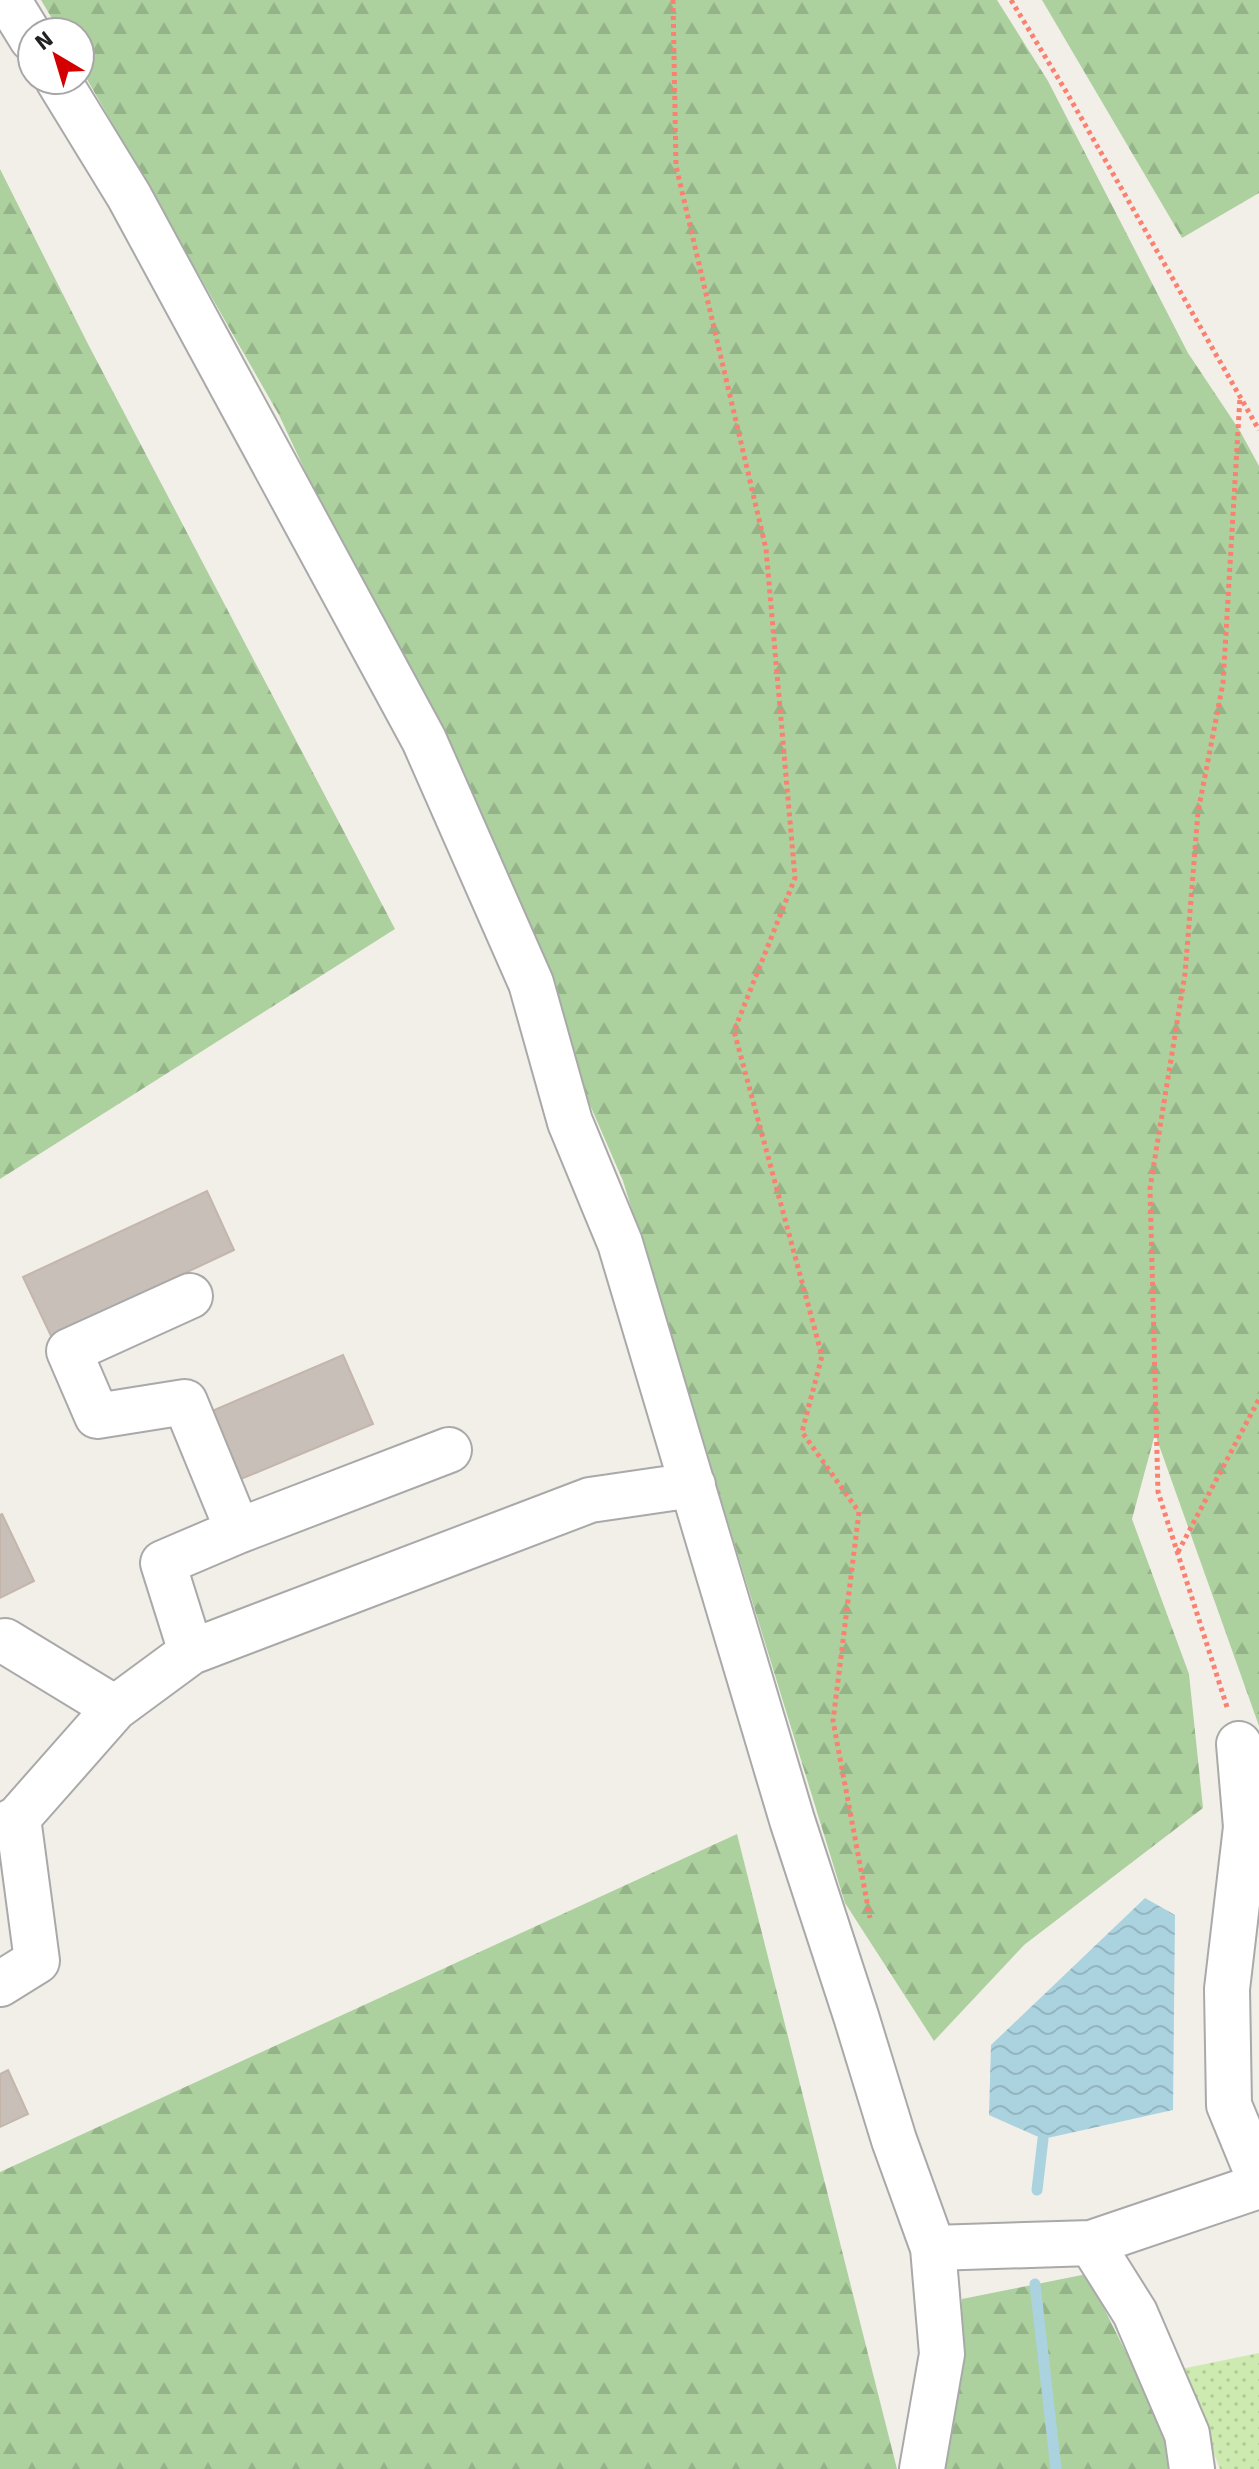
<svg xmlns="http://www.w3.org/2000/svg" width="1259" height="2469" viewBox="0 0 1259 2469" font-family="Signika,sans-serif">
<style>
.grass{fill:url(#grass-dots)}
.forest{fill:url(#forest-firs)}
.water{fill:url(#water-waves)}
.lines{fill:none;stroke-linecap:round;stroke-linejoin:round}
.stream{stroke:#aad3df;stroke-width:11}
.building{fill:#c7bfb8;stroke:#c4b6ab;stroke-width:2}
.minor-casing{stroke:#a9a9a9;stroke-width:48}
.path{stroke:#fa8072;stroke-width:5;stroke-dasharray:4 4;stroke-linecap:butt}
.minor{stroke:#fff;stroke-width:44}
</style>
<defs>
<pattern id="grass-dots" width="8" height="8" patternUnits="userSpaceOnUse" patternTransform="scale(2)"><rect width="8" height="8" fill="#cdebb0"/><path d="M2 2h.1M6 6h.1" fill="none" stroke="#b0c997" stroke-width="1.8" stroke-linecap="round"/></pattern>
<pattern id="forest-firs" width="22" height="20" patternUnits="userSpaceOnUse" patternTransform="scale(2)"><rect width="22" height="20" fill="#add19e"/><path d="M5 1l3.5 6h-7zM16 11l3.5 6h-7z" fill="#95b388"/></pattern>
<pattern id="water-waves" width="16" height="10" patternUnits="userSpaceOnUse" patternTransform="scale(2)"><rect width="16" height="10" fill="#aad3df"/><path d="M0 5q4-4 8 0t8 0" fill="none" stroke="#92b5bf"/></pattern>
</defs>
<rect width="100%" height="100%" fill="#f2efe9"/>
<path class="grass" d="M 1259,2353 L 1259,2469 L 1220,2469 L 1181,2369 Z"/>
<path class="forest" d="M 41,0 L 997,0 L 1048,81 L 1188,353 L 1240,431 L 1259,466 L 1259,1726 L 1155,1434 L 1132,1519 L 1189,1674 L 1203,1808 L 1024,1945 L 934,2041 L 845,1903 L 623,1181 L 446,773 L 279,415 L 80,67 L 80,32 L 60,32 Z
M 1042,0 L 1259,0 L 1259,193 L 1182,238 Z
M 0,169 L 88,344 L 395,929 L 0,1179 Z
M 737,1834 L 897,2469 L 0,2469 L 0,2172 Z
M 1087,2274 L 1172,2445 L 1177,2469 L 934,2469 L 962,2299 Z"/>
<path class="water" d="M 1145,1898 L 1175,1915 L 1173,2110 L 1043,2139 L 989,2115 L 991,2045 Z"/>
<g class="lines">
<path class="stream" d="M 1037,2190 L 1043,2139
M 1035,2284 L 1056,2469"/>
</g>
<path class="building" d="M 207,1191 L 234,1250 L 51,1336 L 23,1277 Z
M 343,1355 L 373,1424 L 241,1479 L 212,1411 Z
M 2,1514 L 34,1581 L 0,1598 L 0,1515 Z
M 8,2070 L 28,2114 L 0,2127 L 0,2074 Z"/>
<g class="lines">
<defs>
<path id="minor" d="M 8,0 L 32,39
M 58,80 L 129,196 L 424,740 L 531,983 L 570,1122 L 620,1243 L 792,1820 L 856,2016 L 894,2140 L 933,2248 L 942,2354 L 922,2469
M 190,1296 L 69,1351 L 97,1416 L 185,1402 L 238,1531
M 5,1641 L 115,1708
M 191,1652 L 163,1563 L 238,1531 L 449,1450
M 1239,1744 L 1246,1827 L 1227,1989 L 1229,2105 L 1259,2178
M 0,1828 L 18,1818 L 115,1708 L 191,1652 L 590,1500 L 693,1485
M 0,1984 L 37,1961 L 18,1818
M 1091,2243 L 1135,2313 L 1187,2434 L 1192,2469
M 933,2248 L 1091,2243 L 1259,2186"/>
</defs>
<use href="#minor" class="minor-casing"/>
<path class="path" d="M 673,0 L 676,166 L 766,549 L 795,878 L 734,1031 L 822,1356 L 802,1432 L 859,1512 L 833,1721 L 870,1918
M 1011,0 L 1067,93 L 1259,430
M 1178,1552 L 1259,1399
M 1227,1707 L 1158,1492 L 1150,1188 L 1185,974 L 1198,812 L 1223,683 L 1240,397"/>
<use href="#minor" class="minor"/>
</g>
<g transform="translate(56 56) rotate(322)"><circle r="38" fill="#ffffff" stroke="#a7a7a7" stroke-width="2"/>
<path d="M0-6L14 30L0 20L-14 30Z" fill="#d40000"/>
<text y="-12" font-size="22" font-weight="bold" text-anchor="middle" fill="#222222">N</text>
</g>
</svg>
